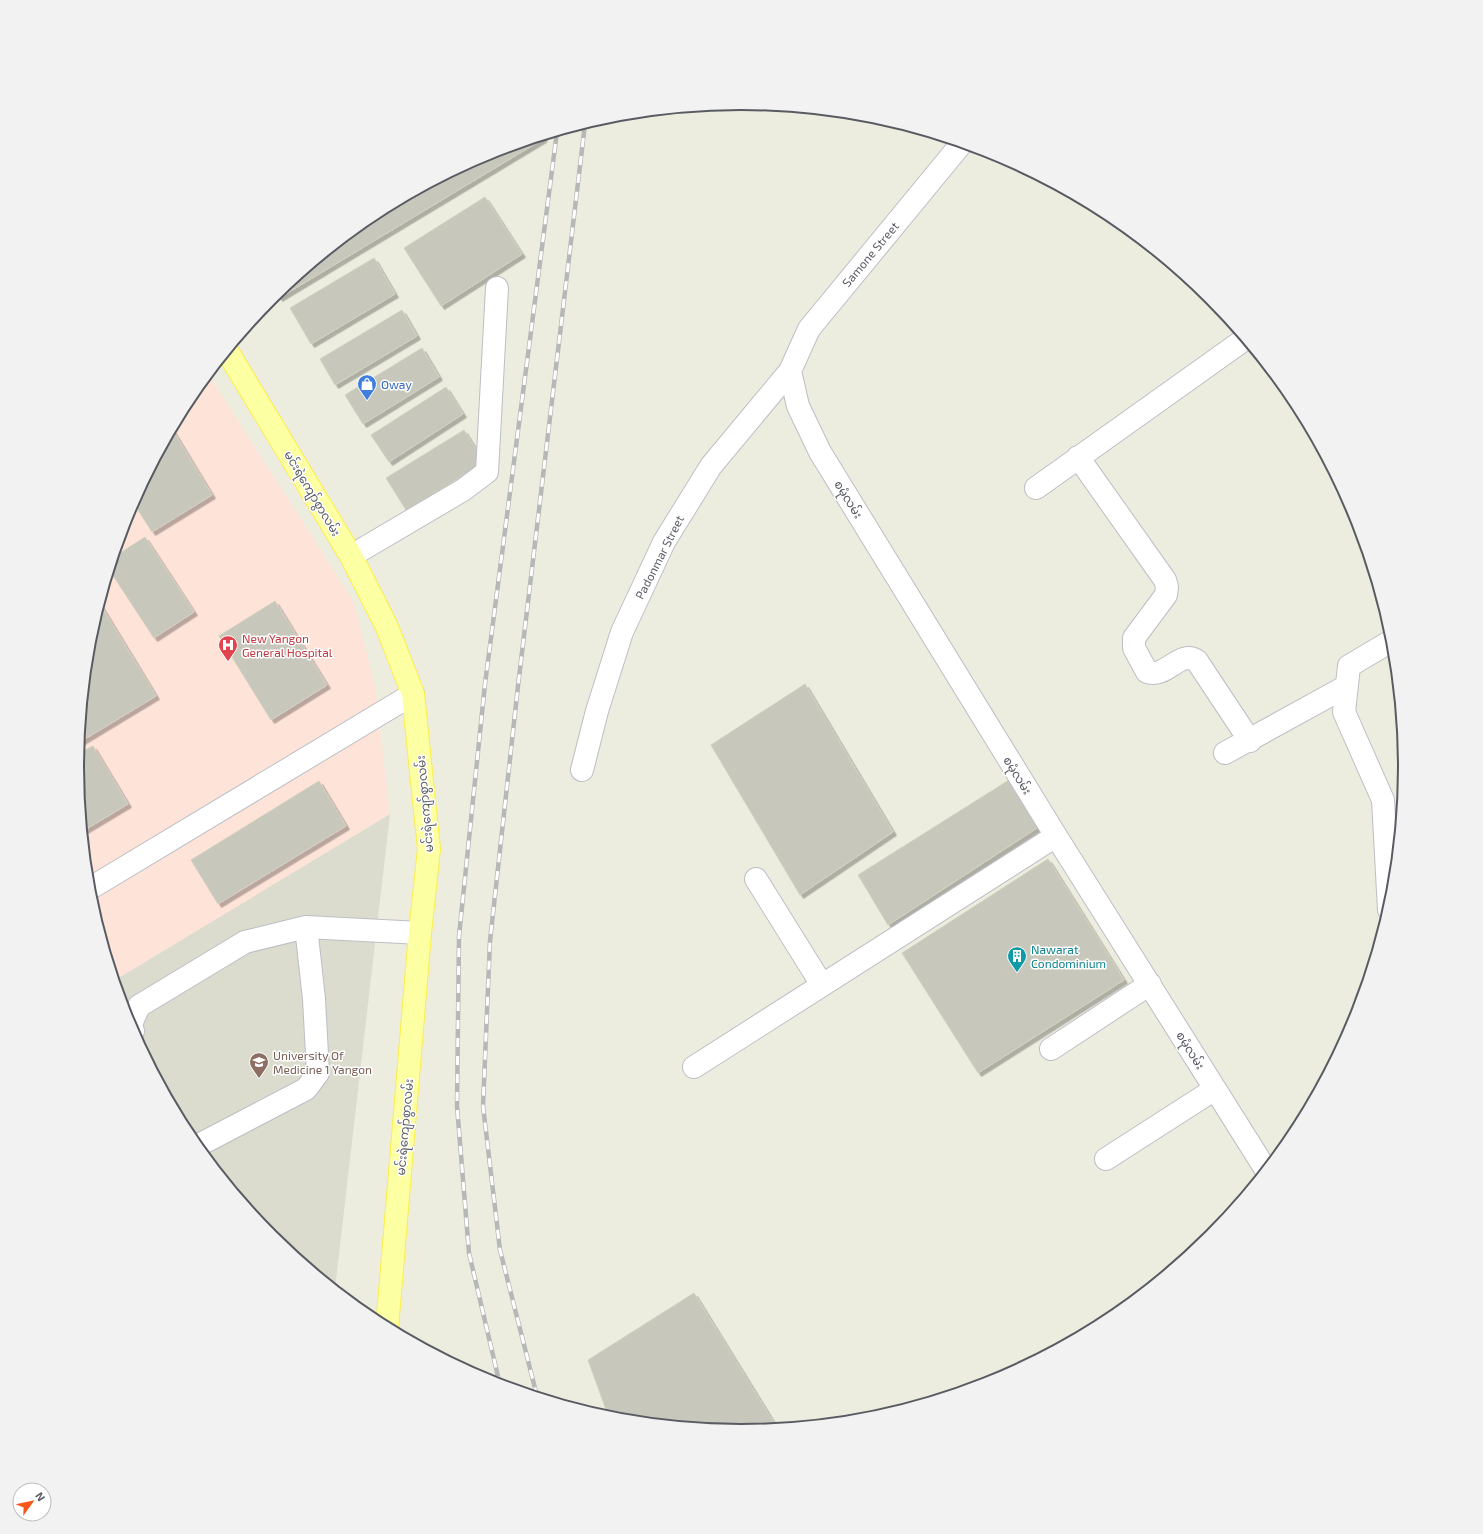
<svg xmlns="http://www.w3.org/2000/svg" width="1483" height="1534" viewBox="0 0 1483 1534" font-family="'Exo 2','Noto Sans Myanmar',sans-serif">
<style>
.education{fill:#dcdcce}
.medical{fill:#fde3d8}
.building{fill:#c8c7bc;stroke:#d2d0bd;filter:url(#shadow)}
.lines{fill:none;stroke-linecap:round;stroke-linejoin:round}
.minor-casing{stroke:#bcbec5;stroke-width:24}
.major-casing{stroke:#fdee48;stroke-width:24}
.minor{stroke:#fff;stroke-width:22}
.major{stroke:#fcffa2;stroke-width:22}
.rail-casing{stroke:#b6b7b7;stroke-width:4.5}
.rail{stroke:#fff;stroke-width:3;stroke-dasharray:9;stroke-linecap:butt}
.labels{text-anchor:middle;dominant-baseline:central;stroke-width:3;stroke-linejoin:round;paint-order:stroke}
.street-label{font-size:12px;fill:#585b62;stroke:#fff}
.shop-label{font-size:12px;fill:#366cbe;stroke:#fff;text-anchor:start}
.health-label{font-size:12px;fill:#be3a42;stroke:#fff;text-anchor:start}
.culture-label{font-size:12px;fill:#0d838f;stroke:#fff;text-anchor:start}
.education-label{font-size:12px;fill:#785e54;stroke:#fff;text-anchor:start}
.rim{fill:none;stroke:#585b62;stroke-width:2}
</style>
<defs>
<filter id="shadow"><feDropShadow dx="3.5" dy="3.5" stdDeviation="0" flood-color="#0004"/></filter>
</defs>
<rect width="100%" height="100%" fill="#ededdf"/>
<path class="education" d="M 390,814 L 335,1289 L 271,1237 L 189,1136 L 128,1021 L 115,980 Z"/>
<path class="medical" d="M 208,374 L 354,602 L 375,686 L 390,814 L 115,980 L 90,896 L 77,767 L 90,637 L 128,512 L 189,398 Z"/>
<path class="building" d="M 544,136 L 543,139 L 279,298 L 277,293 L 373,214 L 487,153 Z
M 485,197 L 522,254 L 441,306 L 404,248 Z
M 374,258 L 395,294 L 311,344 L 290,308 Z
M 402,310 L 417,336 L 335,385 L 320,359 Z
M 422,348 L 439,377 L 363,424 L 345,395 Z
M 446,387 L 463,414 L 389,462 L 371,435 Z
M 172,429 L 212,495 L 152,532 L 133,502 Z
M 464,430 L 484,463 L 406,510 L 386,478 Z
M 145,537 L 194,612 L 154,638 L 110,571 L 114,557 Z
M 275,601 L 327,685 L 271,720 L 219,636 Z
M 100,604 L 156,696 L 80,742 L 90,637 Z
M 805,684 L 893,832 L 800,895 L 711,745 Z
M 93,746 L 128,804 L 83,831 L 77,767 L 78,754 Z
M 1009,780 L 1040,826 L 888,925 L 858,875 Z
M 319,781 L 346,826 L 218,904 L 191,860 Z
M 1048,859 L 1124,980 L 978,1073 L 902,953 Z
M 694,1293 L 777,1428 L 741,1431 L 609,1418 L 588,1360 Z"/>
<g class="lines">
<defs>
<path id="minor" d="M 790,371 L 798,406 L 820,452 L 1056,836 L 1266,1170
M 1078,457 L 1165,580 L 1167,587 L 1166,595 L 1134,638 L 1134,648 L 1147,672 C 1166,679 1180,649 1197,661 L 1250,741
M 1036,488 L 1245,339
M 351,556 L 463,490 L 487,472 L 497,288
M 1225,753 L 1347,686
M 582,770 L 597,711 L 622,632 L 664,542 L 711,466 L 790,371 L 809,329 L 962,143
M 756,879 L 822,985
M 89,889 L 413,694
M 1389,910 L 1383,800 L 1344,712 L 1349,666 L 1393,640
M 133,1031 L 131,1024 L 139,1006 L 245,942 L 306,927 L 420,933
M 1051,1049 L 1150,984
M 694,1067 L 1056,836
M 197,1146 L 306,1089 L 318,1073 L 314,999 L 306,927
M 1106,1159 L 1215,1089"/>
<path id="major" d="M 227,351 L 351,556 L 387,627 L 413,694 L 429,849 L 420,933 L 387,1328"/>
</defs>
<use href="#minor" class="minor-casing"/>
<use href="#major" class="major-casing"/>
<use href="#minor" class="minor"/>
<use href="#major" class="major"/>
<defs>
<path id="rail" d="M 500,1385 L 469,1253 L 457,1106 L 459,936 L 485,684 L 557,132
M 537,1396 L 500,1250 L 483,1106 L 490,941 L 518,686 L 585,124"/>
</defs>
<use href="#rail" class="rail-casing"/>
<use href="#rail" class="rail"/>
</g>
<defs>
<symbol id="shop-pin" viewBox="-11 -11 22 30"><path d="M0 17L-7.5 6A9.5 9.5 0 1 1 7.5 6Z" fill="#3f7fe0" stroke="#fff"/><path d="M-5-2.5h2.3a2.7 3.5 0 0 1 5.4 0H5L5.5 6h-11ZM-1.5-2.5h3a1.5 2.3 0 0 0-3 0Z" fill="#fff"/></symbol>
<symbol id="hospital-pin" viewBox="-11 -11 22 30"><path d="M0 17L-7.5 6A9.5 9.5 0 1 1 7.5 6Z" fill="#e0444e" stroke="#fff"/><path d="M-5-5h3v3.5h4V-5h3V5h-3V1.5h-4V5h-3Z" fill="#fff"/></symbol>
<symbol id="building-pin" viewBox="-11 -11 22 30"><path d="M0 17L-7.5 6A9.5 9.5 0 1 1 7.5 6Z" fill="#0f9aa8" stroke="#fff"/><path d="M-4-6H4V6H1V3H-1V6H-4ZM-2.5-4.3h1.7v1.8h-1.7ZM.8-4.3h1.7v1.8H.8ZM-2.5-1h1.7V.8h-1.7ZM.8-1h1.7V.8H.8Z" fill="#fff"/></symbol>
<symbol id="university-pin" viewBox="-11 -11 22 30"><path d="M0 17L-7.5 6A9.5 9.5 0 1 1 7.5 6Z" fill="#8d6e63" stroke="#fff"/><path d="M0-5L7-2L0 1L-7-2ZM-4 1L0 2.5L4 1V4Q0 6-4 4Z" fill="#fff"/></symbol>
</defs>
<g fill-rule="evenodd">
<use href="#shop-pin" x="356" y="373" width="22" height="30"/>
<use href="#hospital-pin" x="217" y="634" width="22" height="30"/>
<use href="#building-pin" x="1006" y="945" width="22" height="30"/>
<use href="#university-pin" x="248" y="1051" width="22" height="30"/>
</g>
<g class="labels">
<g class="street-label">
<text transform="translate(870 254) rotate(-50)">Samone Street</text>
<text transform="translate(313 493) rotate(59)">မင်းရဲကျော်စွာလမ်း</text>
<text transform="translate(849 499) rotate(58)">စမုံလမ်း</text>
<text transform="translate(659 557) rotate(-63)">Padonmar Street</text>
<text transform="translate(1018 775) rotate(58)">စမုံလမ်း</text>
<text transform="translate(424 804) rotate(-95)">မင်းရဲကျော်စွာလမ်း</text>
<text transform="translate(1191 1050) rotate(58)">စမုံလမ်း</text>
<text transform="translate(404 1127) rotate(-85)">မင်းရဲကျော်စွာလမ်း</text>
</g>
<g class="shop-label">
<text x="381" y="384">Oway</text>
</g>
<g class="health-label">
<text x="242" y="638">New Yangon<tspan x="242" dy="14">General Hospital</tspan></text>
</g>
<g class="culture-label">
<text x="1031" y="949">Nawarat<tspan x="1031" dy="14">Condominium</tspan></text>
</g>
<g class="education-label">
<text x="273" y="1055">University Of<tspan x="273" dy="14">Medicine 1 Yangon</tspan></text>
</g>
</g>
<path d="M0 0H1483V1534H0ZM84 767a657 657 0 1 1 1314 0a657 657 0 1 1-1314 0Z" fill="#f2f2f2" fill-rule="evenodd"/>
<path class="rim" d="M84 767a657 657 0 1 1 1314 0a657 657 0 1 1-1314 0Z"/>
<g transform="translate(32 1502) rotate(57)"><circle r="19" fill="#ffffff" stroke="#bcbdc0"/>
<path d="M0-3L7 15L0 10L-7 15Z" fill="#f8571a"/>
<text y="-6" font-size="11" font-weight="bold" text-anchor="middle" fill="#585b62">N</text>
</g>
</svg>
